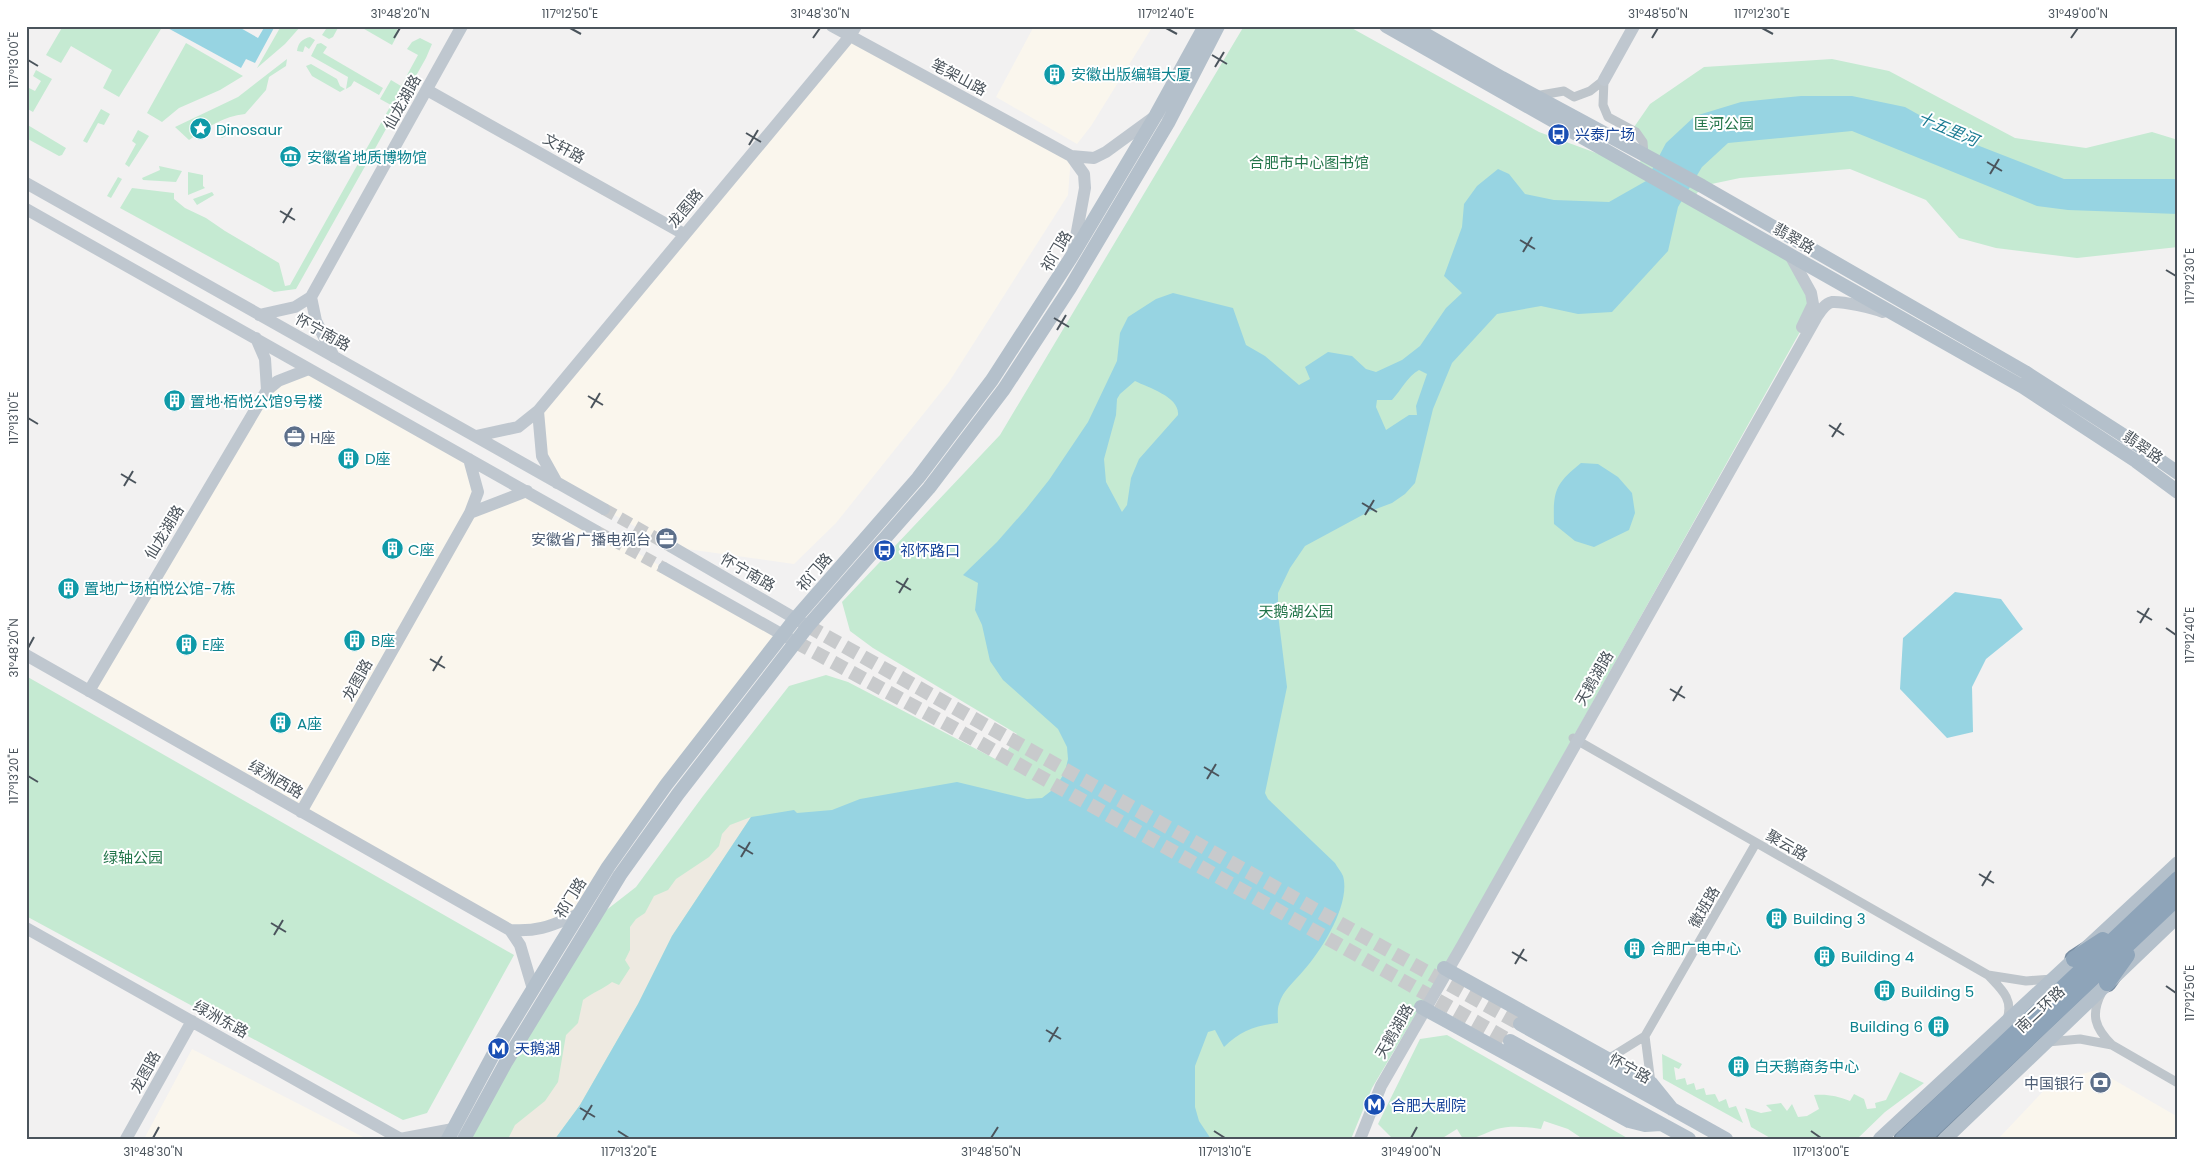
<svg xmlns="http://www.w3.org/2000/svg" width="2204" height="1165" viewBox="0 0 2204 1165" font-family="Poppins,'Noto Sans SC',sans-serif">
<style>
.commercial{fill:#faf6ed}
.green{fill:#c5ead2}
.sand{fill:#eeeae1}
.water{fill:#97d4e2;fill-rule:evenodd}
.lines{fill:none;stroke-linecap:round;stroke-linejoin:round}
.secondary-tunnel{stroke:#c8cacc;stroke-width:12;stroke-dasharray:12 6;stroke-linecap:butt}
.primary-tunnel{stroke:#c8cacc;stroke-width:14;stroke-dasharray:14 7;stroke-linecap:butt}
.highway-casing{stroke:#7a8fa4;stroke-width:19}
.street{stroke:#bec5cb;stroke-width:9}
.secondary{stroke:#bfc7cf;stroke-width:12}
.primary{stroke:#b4c0cb;stroke-width:14}
.highway{stroke:#8ea4b9;stroke-width:16}
.ticks{fill:none;stroke:#4b545c;stroke-width:2}
.labels{text-anchor:middle;dominant-baseline:central;stroke-width:4;stroke-linejoin:round;paint-order:stroke}
.culture-label{font-size:15px;fill:#0d838f;stroke:#fff;text-anchor:start}
.street-label{font-size:15px;fill:#4b545c;stroke:#fff}
.park-label{font-size:15px;fill:#23754a;stroke:#fff}
.transit-label{font-size:15px;fill:#164399;stroke:#fff;text-anchor:start}
.service-label{font-size:15px;fill:#4e5e75;stroke:#fff;text-anchor:end}
.water-label{font-size:16px;font-style:italic;fill:#1d7d94;stroke:#fff}
.neatline{fill:none;stroke:#4b545c;stroke-width:2}
.ticks-label{font-size:12px;text-anchor:middle;fill:#4b545c}
</style>
<rect width="100%" height="100%" fill="#f2f1f1"/>
<path class="commercial" d="M 1034,26 L 1153,26 L 1091,126 L 1077,144 L 996,97 Z
M 850,36 L 1071,156 L 1068,195 L 949,382 L 836,523 L 794,564 L 672,547 L 557,483 L 542,456 L 538,411 Z
M 309,369 L 469,459 L 475,479 L 470,512 L 527,491 L 783,635 L 579,914 L 510,930 L 89,691 L 267,390 Z
M 192,1049 L 367,1139 L 144,1139 Z
M 2097,1070 L 2178,1117 L 2178,1139 L 1998,1139 L 2052,1082 Z"/>
<path class="green" d="M 63,26 L 156,26 L 161,29 L 119,97 L 103,88 L 112,70 L 71,46 L 61,63 L 46,55 Z
M 281,26 L 301,26 L 285,44 L 257,68 Z
M 328,26 L 339,26 L 333,37 L 329,39 L 322,35 Z
M 359,26 L 395,26 L 399,32 L 392,45 Z
M 1244,26 L 1348,26 L 1539,132 L 1637,168 C 1647,150 1645,144 1632,130 L 1650,104 L 1704,67 L 1832,59 L 1889,71 L 2015,138 L 2086,148 L 2152,132 L 2178,140 L 2178,247 L 2077,258 L 1996,248 L 1959,238 L 1926,200 L 1850,169 L 1740,178 L 1702,186 L 1693,199 L 1790,255 L 1811,293 L 1801,330 L 1457,945 L 1372,1088 L 1351,1139 L 464,1139 L 591,922 L 636,887 L 703,796 L 789,686 L 826,675 L 848,682 L 1001,762 L 1017,734 L 873,648 L 850,631 L 842,602 L 1000,435 Z
M 310,37 L 315,40 L 309,49 L 305,46 L 303,52 L 297,51 C 298,43 302,39 310,37 Z
M 420,38 L 432,44 L 426,58 L 296,289 L 274,292 L 120,208 L 132,188 L 174,193 L 174,199 L 185,208 L 206,218 L 225,231 L 279,263 L 285,286 L 290,285 L 391,105 L 380,99 L 391,80 L 401,86 L 418,55 L 407,49 L 412,42 Z
M 186,43 L 243,76 L 220,90 L 179,108 L 162,122 L 147,113 Z
M 321,43 L 327,47 L 323,53 L 383,88 L 379,95 L 354,81 L 351,86 L 346,89 L 348,77 L 311,56 L 317,44 Z
M 287,59 L 286,66 L 269,77 L 266,90 L 245,114 C 223,116 207,128 189,140 L 175,127 L 238,97 Z
M 311,64 L 337,79 L 340,86 L 345,89 L 340,92 L 312,76 L 306,66 Z
M 36,70 L 52,79 L 33,112 L 26,108 L 26,89 L 27,87 L 35,91 L 41,81 L 33,76 Z
M 101,109 L 110,114 L 104,125 L 98,123 L 87,143 L 83,141 Z
M 229,123 L 234,131 L 222,138 L 216,132 Z
M 26,124 L 66,148 L 62,155 L 59,156 L 26,138 Z
M 138,130 L 149,136 L 129,167 L 125,164 L 136,144 L 132,141 Z
M 159,166 L 182,171 L 176,182 L 143,180 L 142,178 L 160,170 Z
M 188,172 L 203,175 L 203,186 L 205,188 L 188,195 Z
M 118,177 L 122,179 L 111,198 L 107,196 Z
M 212,192 L 214,195 L 197,205 L 193,199 Z
M 26,676 L 514,955 L 427,1113 L 403,1120 L 26,916 Z
M 1447,1035 L 1629,1139 L 1583,1139 L 1568,1129 L 1544,1121 L 1541,1129 C 1526,1127 1511,1125 1497,1129 C 1484,1133 1477,1139 1463,1139 L 1457,1129 L 1441,1139 L 1393,1139 L 1378,1124 L 1420,1039 Z
M 1662,1054 L 1682,1064 L 1679,1069 L 1674,1067 L 1676,1080 L 1685,1078 L 1687,1085 L 1694,1083 L 1696,1090 L 1704,1088 L 1706,1095 L 1715,1094 L 1719,1102 L 1726,1099 L 1729,1108 L 1736,1106 L 1743,1123 L 1663,1079 Z
M 1900,1072 L 1924,1083 L 1885,1112 L 1857,1139 L 1772,1139 L 1751,1127 L 1745,1108 L 1761,1113 L 1772,1111 L 1766,1105 L 1781,1103 L 1787,1111 L 1792,1104 L 1798,1117 L 1807,1116 L 1819,1109 L 1814,1095 C 1828,1094 1837,1096 1850,1101 L 1854,1094 L 1864,1099 L 1867,1109 L 1876,1108 L 1875,1103 L 1886,1100 Z"/>
<path class="sand" d="M 751,817 L 672,936 L 638,1004 L 580,1105 L 555,1139 L 508,1139 L 515,1125 L 545,1101 L 558,1082 L 566,1035 L 578,1023 L 583,1000 C 592,993 603,989 612,982 L 619,985 L 630,968 L 625,960 L 630,950 L 630,927 L 636,919 L 645,913 L 654,896 L 668,890 L 676,879 L 709,857 L 719,846 L 722,834 L 730,825 Z"/>
<path class="water" d="M 164,26 L 237,26 L 258,38 L 265,26 L 275,26 L 255,63 L 246,59 L 241,68 Z
M 1801,96 L 1852,96 L 1905,107 L 1964,140 L 2064,179 L 2178,179 L 2178,214 L 2068,210 L 2037,206 L 1852,131 L 1728,143 L 1702,167 L 1678,207 L 1668,251 L 1612,312 L 1578,314 L 1541,306 L 1497,314 L 1452,363 L 1433,409 L 1415,483 L 1405,494 L 1392,503 L 1368,512 L 1305,546 L 1290,568 L 1278,593 L 1278,614 L 1287,687 L 1265,793 L 1268,799 L 1335,863 C 1337,867 1341,871 1343,876 C 1351,903 1322,950 1304,970 C 1295,981 1283,990 1279,1004 C 1277,1009 1278,1017 1278,1023 C 1255,1025 1240,1031 1224,1047 L 1215,1030 L 1208,1032 L 1195,1066 L 1195,1107 L 1199,1121 L 1211,1139 L 555,1139 L 580,1105 L 638,1004 L 672,936 L 751,817 L 794,810 L 797,813 L 832,810 L 860,799 L 957,782 L 1027,799 L 1042,798 L 1055,788 L 1065,772 L 1068,759 L 1067,747 L 1058,729 L 1003,680 L 990,661 L 982,625 L 975,610 L 978,583 L 963,575 L 997,542 L 1026,509 L 1049,480 L 1088,422 L 1117,361 L 1120,333 L 1128,317 L 1156,299 L 1173,293 L 1233,308 L 1246,345 L 1265,356 L 1299,385 L 1310,379 L 1305,367 L 1328,352 L 1352,356 L 1366,369 L 1376,372 L 1402,360 L 1420,346 L 1446,308 L 1462,293 L 1444,276 L 1462,227 L 1464,204 L 1477,186 L 1498,169 L 1509,174 L 1525,194 L 1554,200 L 1609,202 L 1646,181 L 1666,143 L 1695,116 L 1741,102 ZM 1419,370 L 1427,374 L 1416,406 L 1417,415 L 1409,415 L 1386,430 L 1376,407 L 1377,400 L 1392,400 C 1402,389 1407,377 1419,370 ZM 1135,381 C 1149,388 1180,397 1178,415 L 1139,459 L 1131,478 L 1127,505 L 1122,512 L 1106,482 L 1104,459 L 1116,415 L 1117,399 L 1120,394 Z
M 1581,463 L 1598,464 L 1618,477 L 1632,493 L 1635,513 L 1629,530 L 1594,547 L 1575,541 L 1554,524 C 1553,491 1555,484 1581,463 Z
M 1955,592 L 2001,599 L 2023,629 L 1986,659 L 1972,687 L 1973,732 L 1947,738 L 1900,689 L 1903,638 Z"/>
<g class="lines">
<path class="secondary-tunnel" d="M 604,509 L 672,547
M 596,531 L 664,568"/>
<path class="primary-tunnel" d="M 808,626 L 1520,1024
M 796,642 L 952,727 L 1510,1041"/>
<defs>
<path id="highway" d="M 2074,959 L 2103,940
M 2107,983 L 2127,955
M 1903,1139 L 2178,879
M 1922,1139 L 2178,897"/>
</defs>
<use href="#highway" class="highway-casing"/>
<path class="street" d="M 1535,96 L 1564,91 L 1574,97 L 1590,91 L 1604,80 L 1603,105 L 1608,117 L 1636,132 L 1643,142 L 1644,154
M 1573,738 L 1988,975 L 2026,981 L 2052,979
M 1988,975 C 2001,989 2014,999 2007,1019
M 1645,1036 L 1651,1083
M 2048,1042 L 2080,1039 L 2112,1045 C 2095,1028 2090,1015 2102,992
M 2112,1045 L 2178,1083
M 1608,1059 L 1645,1036 L 1756,843"/>
<path class="secondary" d="M 832,26 L 1071,156
M 1604,80 L 1634,26
M 427,90 L 684,234
M 26,183 L 604,509
M 26,209 L 596,531
M 1073,253 L 1085,188 L 1084,174 L 1071,156 L 1094,158 L 1106,152 L 1154,117
M 1790,255 L 1811,293 L 1813,304 L 1802,327
M 311,297 L 462,26
M 259,315 L 295,307 L 311,297 L 316,321 L 334,357
M 256,338 L 265,359 L 267,390 L 278,381 L 309,369
M 538,411 L 850,36 L 856,26
M 476,436 L 518,427 L 538,411 L 542,456 L 557,483
M 469,459 L 478,492 L 470,513 L 527,491
M 672,547 L 808,626
M 664,568 L 790,639
M 26,655 L 510,930
M 89,691 L 267,390
M 301,812 L 470,513
M 26,928 L 399,1138
M 533,989 L 520,945 L 510,930 C 541,932 552,925 579,914
M 126,1139 L 192,1021
M 400,1139 L 453,1129
M 1360,1139 L 1381,1086 L 1463,944 L 1816,318 C 1820,312 1824,304 1832,302 C 1842,301 1874,308 1883,312"/>
<path class="primary" d="M 1386,26 L 2023,387 L 2136,461 L 2178,492
M 1411,26 L 1502,78 L 1702,186 L 2025,372 L 2129,439 L 2178,473
M 1444,968 L 1651,1083 L 1672,1109
M 1421,1007 L 1629,1121 L 1645,1125 L 1661,1124
M 1520,1024 L 1726,1139
M 1510,1041 L 1689,1139
M 448,1139 L 493,1055 L 555,953 L 608,867 L 666,785 L 795,619 L 918,478 L 992,380 L 1072,256 L 1156,115 L 1205,26
M 464,1139 L 506,1062 L 620,875 L 678,794 L 808,626 L 929,488 L 1004,389 L 1070,288 L 1168,123 L 1218,26
M 1880,1139 L 2178,863
M 1945,1139 L 2178,916"/>
<use href="#highway" class="highway"/>
</g>
<path class="ticks" d="M 570,28 L 581,34M 1166,28 L 1177,34M 1762,28 L 1773,34M 394,38 L 400,28M 813,38 L 820,28M 1652,38 L 1658,28M 2071,38 L 2078,28M 1212,55 L 1227,64M 28,60 L 38,66M 1215,67 L 1224,52M 746,133 L 761,142M 749,145 L 758,130M 1987,162 L 2002,171M 1990,174 L 1999,159M 280,211 L 295,220M 283,223 L 292,208M 1520,240 L 1535,249M 1523,252 L 1532,237M 2166,270 L 2176,276M 1054,318 L 1069,327M 1057,330 L 1066,315M 588,396 L 603,405M 591,408 L 600,393M 28,418 L 38,424M 1829,425 L 1844,435M 1832,437 L 1841,423M 121,474 L 136,483M 124,486 L 133,471M 1362,503 L 1377,512M 1365,515 L 1374,500M 896,581 L 911,590M 899,593 L 908,578M 2137,611 L 2152,620M 2140,623 L 2149,608M 2166,628 L 2176,635M 28,648 L 34,637M 430,659 L 445,668M 433,671 L 442,656M 1670,689 L 1685,698M 1673,701 L 1682,686M 1204,767 L 1219,776M 28,776 L 38,782M 1207,779 L 1216,764M 738,845 L 753,854M 741,857 L 750,842M 1979,874 L 1994,883M 1982,886 L 1991,871M 271,923 L 286,932M 274,935 L 283,920M 1512,952 L 1527,961M 1515,964 L 1524,949M 2166,986 L 2176,993M 1046,1030 L 1061,1039M 1049,1042 L 1058,1027M 580,1108 L 595,1117M 583,1120 L 592,1105M 618,1131 L 629,1138M 1214,1131 L 1225,1138M 1811,1131 L 1821,1138M 153,1138 L 159,1127M 991,1138 L 998,1127M 1411,1138 L 1417,1127"/>
<defs>
<symbol id="building-disc" viewBox="-11 -11 22 22"><circle r="9.5" fill="#0f9aa8" stroke="#fff"/><path d="M-4-6H4V6H1V3H-1V6H-4ZM-2.5-4.3h1.7v1.8h-1.7ZM.8-4.3h1.7v1.8H.8ZM-2.5-1h1.7V.8h-1.7ZM.8-1h1.7V.8H.8Z" fill="#fff"/></symbol>
<symbol id="sight-disc" viewBox="-11 -11 22 22"><circle r="9.5" fill="#0f9aa8" stroke="#fff"/><path d="M0-6L1.8-2.2L6-1.7L2.9 1.2L3.7 5.4L0 3.3L-3.7 5.4L-2.9 1.2L-6-1.7L-1.8-2.2Z" fill="#fff"/></symbol>
<symbol id="bus-disc" viewBox="-11 -11 22 22"><circle r="9.5" fill="#1a4fb4" stroke="#fff"/><path d="M-5-6H5V4H4V6H2V4H-2V6H-4V4H-5ZM-3.5-4V0h7V-4ZM-3.5 1.2v1.5H-2V1.2ZM2 1.2v1.5H3.5V1.2Z" fill="#fff"/></symbol>
<symbol id="museum-disc" viewBox="-11 -11 22 22"><circle r="9.5" fill="#0f9aa8" stroke="#fff"/><path d="M0-6L6-3V-2H-6V-3ZM-5-1h2V3h-2ZM-1-1h2V3h-2ZM3-1h2V3H3ZM-6 4H6V6H-6Z" fill="#fff"/></symbol>
<symbol id="office-disc" viewBox="-11 -11 22 22"><circle r="9.5" fill="#5c6f8a" stroke="#fff"/><path d="M-6-3h4V-5.5h4V-3h4V5H-6ZM-1-4.5V-3h2v-1.5ZM-6 0V1H6V0Z" fill="#fff"/></symbol>
<symbol id="metro-disc" viewBox="-11 -11 22 22"><circle r="9.5" fill="#1a4fb4" stroke="#fff"/><path d="M-5.5 5V-5H-3L0 0L3-5H5.5V5H3V-.5L0 4L-3-.5V5Z" fill="#fff"/></symbol>
<symbol id="bank-disc" viewBox="-11 -11 22 22"><circle r="9.5" fill="#5c6f8a" stroke="#fff"/><path d="M-6-4H6V4H-6ZM0-2.3a2.3 2.3 0 1 0 0 4.6a2.3 2.3 0 1 0 0-4.6Z" fill="#fff"/></symbol>
</defs>
<g fill-rule="evenodd">
<use href="#building-disc" x="1042" y="62" width="25" height="25"/>
<use href="#sight-disc" x="188" y="116" width="25" height="25"/>
<use href="#bus-disc" x="1546" y="122" width="25" height="25"/>
<use href="#museum-disc" x="278" y="144" width="25" height="25"/>
<use href="#building-disc" x="162" y="388" width="25" height="25"/>
<use href="#office-disc" x="282" y="424" width="25" height="25"/>
<use href="#building-disc" x="336" y="446" width="25" height="25"/>
<use href="#office-disc" x="654" y="526" width="25" height="25"/>
<use href="#building-disc" x="380" y="536" width="25" height="25"/>
<use href="#bus-disc" x="872" y="538" width="25" height="25"/>
<use href="#building-disc" x="56" y="576" width="25" height="25"/>
<use href="#building-disc" x="342" y="628" width="25" height="25"/>
<use href="#building-disc" x="174" y="632" width="25" height="25"/>
<use href="#building-disc" x="268" y="710" width="25" height="25"/>
<use href="#building-disc" x="1764" y="906" width="25" height="25"/>
<use href="#building-disc" x="1622" y="936" width="25" height="25"/>
<use href="#building-disc" x="1812" y="944" width="25" height="25"/>
<use href="#building-disc" x="1872" y="978" width="25" height="25"/>
<use href="#building-disc" x="1926" y="1014" width="25" height="25"/>
<use href="#metro-disc" x="486" y="1036" width="25" height="25"/>
<use href="#building-disc" x="1726" y="1054" width="25" height="25"/>
<use href="#bank-disc" x="2088" y="1070" width="25" height="25"/>
<use href="#metro-disc" x="1362" y="1092" width="25" height="25"/>
</g>
<g class="labels">
<g class="culture-label">
<text x="1071" y="74">安徽出版编辑大厦</text>
<text x="216" y="129">Dinosaur</text>
<text x="307" y="157">安徽省地质博物馆</text>
<text x="190" y="401">置地·栢悦公馆9号楼</text>
<text x="365" y="458">D座</text>
<text x="408" y="549">C座</text>
<text x="84" y="588">置地广场柏悦公馆-7栋</text>
<text x="371" y="640">B座</text>
<text x="202" y="644">E座</text>
<text x="297" y="723">A座</text>
<text x="1793" y="918">Building 3</text>
<text x="1651" y="948">合肥广电中心</text>
<text x="1841" y="956">Building 4</text>
<text x="1901" y="991">Building 5</text>
<text x="1923" y="1026" text-anchor="end">Building 6</text>
<text x="1754" y="1066">白天鹅商务中心</text>
</g>
<g class="street-label">
<text transform="translate(959 77) rotate(28)">笔架山路</text>
<text transform="translate(402 102) rotate(-61)">仙龙湖路</text>
<text transform="translate(564 148) rotate(29)">文轩路</text>
<text transform="translate(685 208) rotate(-50)">龙图路</text>
<text transform="translate(1794 238) rotate(30)">翡翠路</text>
<text transform="translate(1056 251) rotate(-59)">祁门路</text>
<text transform="translate(323 332) rotate(29)">怀宁南路</text>
<text transform="translate(2143 447) rotate(35)">翡翠路</text>
<text transform="translate(164 532) rotate(-59)">仙龙湖路</text>
<text transform="translate(748 572) rotate(30)">怀宁南路</text>
<text transform="translate(814 572) rotate(-49)">祁门路</text>
<text transform="translate(1594 678) rotate(-60)">天鹅湖路</text>
<text transform="translate(357 680) rotate(-61)">龙图路</text>
<text transform="translate(276 779) rotate(30)">绿洲西路</text>
<text transform="translate(1787 845) rotate(30)">聚云路</text>
<text transform="translate(570 898) rotate(-58)">祁门路</text>
<text transform="translate(1704 907) rotate(-60)">徽班路</text>
<text transform="translate(2040 1009) rotate(-43)">南二环路</text>
<text transform="translate(221 1019) rotate(29)">绿洲东路</text>
<text transform="translate(1394 1031) rotate(-60)">天鹅湖路</text>
<text transform="translate(1630 1068) rotate(29)">怀宁路</text>
<text transform="translate(145 1072) rotate(-61)">龙图路</text>
</g>
<g class="park-label">
<text x="1724" y="123">匡河公园</text>
<text x="1309" y="162">合肥市中心图书馆</text>
<text x="1296" y="611">天鹅湖公园</text>
<text x="133" y="857">绿轴公园</text>
</g>
<g class="transit-label">
<text x="1575" y="134">兴泰广场</text>
<text x="900" y="550">祁怀路口</text>
<text x="515" y="1048">天鹅湖</text>
<text x="1391" y="1105">合肥大剧院</text>
</g>
<g class="service-label">
<text x="310" y="437" text-anchor="start">H座</text>
<text x="651" y="539">安徽省广播电视台</text>
<text x="2084" y="1083">中国银行</text>
</g>
<g class="water-label">
<text transform="translate(1948 129) rotate(23)">十五里河</text>
</g>
</g>
<rect width="2204" height="1165" fill="none" stroke="#ffffff" stroke-width="55"/>
<rect x="28" y="28" width="2148" height="1110" class="neatline"/>
<g class="ticks-label">
<text x="400" y="18">31°48'20"N</text>
<text x="570" y="18">117°12'50"E</text>
<text x="820" y="18">31°48'30"N</text>
<text x="1166" y="18">117°12'40"E</text>
<text x="1658" y="18">31°48'50"N</text>
<text x="1762" y="18">117°12'30"E</text>
<text x="2078" y="18">31°49'00"N</text>
<text transform="translate(14 60) rotate(-90)" y="4">117°13'00"E</text>
<text transform="translate(2190 276) rotate(-90)" y="4">117°12'30"E</text>
<text transform="translate(14 418) rotate(-90)" y="4">117°13'10"E</text>
<text transform="translate(2190 635) rotate(-90)" y="4">117°12'40"E</text>
<text transform="translate(14 648) rotate(-90)" y="4">31°48'20"N</text>
<text transform="translate(14 776) rotate(-90)" y="4">117°13'20"E</text>
<text transform="translate(2190 993) rotate(-90)" y="4">117°12'50"E</text>
<text x="153" y="1156">31°48'30"N</text>
<text x="629" y="1156">117°13'20"E</text>
<text x="991" y="1156">31°48'50"N</text>
<text x="1225" y="1156">117°13'10"E</text>
<text x="1411" y="1156">31°49'00"N</text>
<text x="1821" y="1156">117°13'00"E</text>
</g>
</svg>
